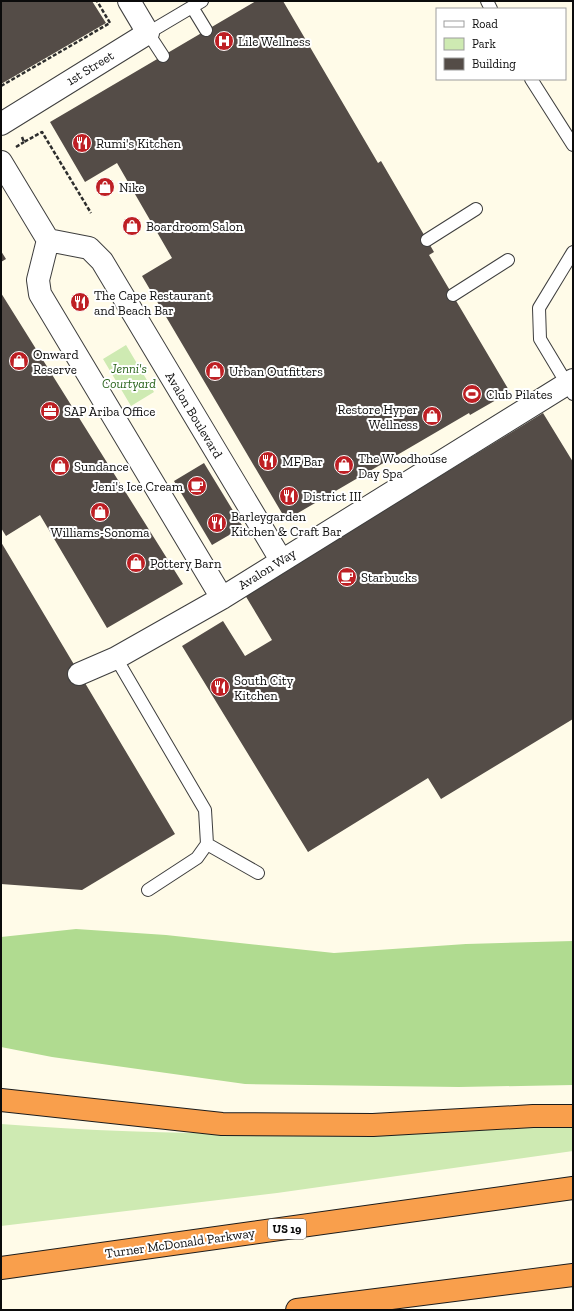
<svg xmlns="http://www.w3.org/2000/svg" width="574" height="1311" viewBox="0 0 574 1311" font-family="'Zilla Slab',serif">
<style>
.green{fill:#ceeab2}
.forest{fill:#b0db90}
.building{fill:#544c47}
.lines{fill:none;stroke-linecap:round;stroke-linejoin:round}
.lane-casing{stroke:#3e3e3e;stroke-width:14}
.street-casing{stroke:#3e3e3e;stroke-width:24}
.highway-casing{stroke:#1c1c1c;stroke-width:24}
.path{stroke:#2d2d2d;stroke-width:2.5;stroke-dasharray:4 2;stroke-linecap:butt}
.lane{stroke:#fff;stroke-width:12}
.street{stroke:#fff;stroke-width:22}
.highway{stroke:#f99f4c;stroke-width:22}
.labels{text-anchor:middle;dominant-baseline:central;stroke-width:4;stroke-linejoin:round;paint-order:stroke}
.shield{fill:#fff;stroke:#545454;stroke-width:1}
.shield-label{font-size:12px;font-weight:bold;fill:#0b0b0b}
.poi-label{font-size:13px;fill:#0b0b0b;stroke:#fff;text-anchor:start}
.street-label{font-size:13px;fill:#0b0b0b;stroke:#fff}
.park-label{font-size:13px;font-style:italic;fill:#28631a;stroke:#fff}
</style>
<rect width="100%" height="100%" fill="#fffbe8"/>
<path class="green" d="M 126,345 L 154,392 L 131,406 L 103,359 Z
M 1,1124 C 192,1139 382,1134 573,1126 L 573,1151 L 277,1193 L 1,1226 Z"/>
<path class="forest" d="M 76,929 L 166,935 L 334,953 L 466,944 L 573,941 L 573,1085 L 459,1087 L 245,1084 L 52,1057 L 1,1047 L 1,937 Z"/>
<path class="building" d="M 1,1 L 92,1 L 106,23 L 1,84 Z
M 256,1 L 283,1 L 378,163 L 381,161 L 434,252 L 429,255 L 510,392 L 470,415 L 469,413 L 286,520 L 142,276 L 172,258 L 117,163 L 85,182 L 50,122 Z
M 1,251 L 6,259 L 1,262 Z
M 1,293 L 183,584 L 107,628 L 40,515 L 6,536 L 1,528 Z
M 543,413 L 573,462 L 573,719 L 441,799 L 428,778 L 308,852 L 182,646 L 223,621 L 245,656 L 272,640 L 245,595 Z
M 204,463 L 243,527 L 212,545 L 174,481 Z
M 1,542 L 175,834 L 82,890 L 1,884 Z"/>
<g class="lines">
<defs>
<path id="lane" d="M 487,1 L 491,9
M 192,7 L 206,30
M 163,56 L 148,33 L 202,1
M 531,79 L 573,145
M 427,240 L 476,209
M 573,252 L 539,308 L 540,339 L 573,394
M 453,295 L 508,260
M 116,658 L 205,810 L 207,844 L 197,858 L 148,890
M 207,844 L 258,873"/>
<path id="street" d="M 1,124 L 148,33 L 129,1
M 1,162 L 48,240 L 38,280 L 40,294 L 222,598
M 48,240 L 89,248 L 102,261 L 281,560
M 79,674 L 116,658 L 222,598 L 573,380"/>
<path id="highway" d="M 1,1100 L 222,1124 L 373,1125 L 533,1116 L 573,1116
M 1,1268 L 573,1188
M 297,1310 L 573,1275"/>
</defs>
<use href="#lane" class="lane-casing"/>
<use href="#street" class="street-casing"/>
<use href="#highway" class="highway-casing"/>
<path class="path" d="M 1,86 L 110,23 L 97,1
M 22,137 L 24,142 L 42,132 L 91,213
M 16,147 L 24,142"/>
<use href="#lane" class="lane"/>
<use href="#street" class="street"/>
<use href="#highway" class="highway"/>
</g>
<defs>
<symbol id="hospital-disc" viewBox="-11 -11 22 22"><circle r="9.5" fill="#be1f24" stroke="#fff"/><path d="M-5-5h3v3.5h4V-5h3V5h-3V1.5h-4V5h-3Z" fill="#fff"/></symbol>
<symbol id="restaurant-disc" viewBox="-11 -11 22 22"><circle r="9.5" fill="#be1f24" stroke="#fff"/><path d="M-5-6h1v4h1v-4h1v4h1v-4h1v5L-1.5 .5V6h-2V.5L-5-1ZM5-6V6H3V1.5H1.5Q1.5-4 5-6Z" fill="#fff"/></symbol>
<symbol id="shop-disc" viewBox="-11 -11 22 22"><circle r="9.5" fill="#be1f24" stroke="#fff"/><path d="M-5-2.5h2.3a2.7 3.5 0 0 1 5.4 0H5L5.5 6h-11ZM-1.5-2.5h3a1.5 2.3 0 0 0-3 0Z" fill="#fff"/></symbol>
<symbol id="stadium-disc" viewBox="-11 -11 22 22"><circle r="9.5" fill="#be1f24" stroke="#fff"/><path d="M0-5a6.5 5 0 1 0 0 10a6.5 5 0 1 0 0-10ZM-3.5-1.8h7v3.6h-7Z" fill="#fff"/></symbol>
<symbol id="office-disc" viewBox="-11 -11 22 22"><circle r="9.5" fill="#be1f24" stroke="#fff"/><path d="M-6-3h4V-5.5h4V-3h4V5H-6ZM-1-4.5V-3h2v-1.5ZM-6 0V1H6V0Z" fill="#fff"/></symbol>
<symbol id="cafe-disc" viewBox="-11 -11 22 22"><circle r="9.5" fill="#be1f24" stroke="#fff"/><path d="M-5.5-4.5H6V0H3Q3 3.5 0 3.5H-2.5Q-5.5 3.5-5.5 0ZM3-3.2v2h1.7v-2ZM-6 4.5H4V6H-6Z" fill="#fff"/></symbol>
</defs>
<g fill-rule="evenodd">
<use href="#hospital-disc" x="213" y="30" width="22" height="22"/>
<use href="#restaurant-disc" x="71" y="132" width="22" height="22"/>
<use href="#shop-disc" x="94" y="176" width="22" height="22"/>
<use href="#shop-disc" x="121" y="215" width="22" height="22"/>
<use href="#restaurant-disc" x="69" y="291" width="22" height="22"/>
<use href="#shop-disc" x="8" y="350" width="22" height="22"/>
<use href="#shop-disc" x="204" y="360" width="22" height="22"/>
<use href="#stadium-disc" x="461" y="383" width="22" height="22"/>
<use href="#office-disc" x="39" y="400" width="22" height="22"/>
<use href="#shop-disc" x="421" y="405" width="22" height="22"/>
<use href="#restaurant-disc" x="257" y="450" width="22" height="22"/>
<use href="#shop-disc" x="333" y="454" width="22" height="22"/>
<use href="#shop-disc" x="49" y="455" width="22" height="22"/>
<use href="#cafe-disc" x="186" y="475" width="22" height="22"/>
<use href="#restaurant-disc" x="278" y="485" width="22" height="22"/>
<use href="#shop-disc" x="89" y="501" width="22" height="22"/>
<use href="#restaurant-disc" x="206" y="512" width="22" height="22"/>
<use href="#shop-disc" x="125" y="552" width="22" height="22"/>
<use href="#cafe-disc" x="336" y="566" width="22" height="22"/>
<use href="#restaurant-disc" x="209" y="676" width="22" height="22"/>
</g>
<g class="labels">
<rect class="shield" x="268" y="1219" width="38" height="20" rx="3"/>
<g class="shield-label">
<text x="287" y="1229">US 19</text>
</g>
<g class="poi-label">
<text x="238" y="41">Lile Wellness</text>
<text x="96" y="143">Rumi's Kitchen</text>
<text x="119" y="187">Nike</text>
<text x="146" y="226">Boardroom Salon</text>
<text x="94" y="295">The Cape Restaurant<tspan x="94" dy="15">and Beach Bar</tspan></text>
<text x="33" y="354">Onward<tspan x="33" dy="15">Reserve</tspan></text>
<text x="229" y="371">Urban Outfitters</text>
<text x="486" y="394">Club Pilates</text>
<text x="418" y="409" text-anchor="end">Restore Hyper<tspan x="418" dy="15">Wellness</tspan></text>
<text x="64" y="411">SAP Ariba Office</text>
<text x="358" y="458">The Woodhouse<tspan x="358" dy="15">Day Spa</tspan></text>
<text x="282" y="461">MF Bar</text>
<text x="74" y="466">Sundance</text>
<text x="183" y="486" text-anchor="end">Jeni's Ice Cream</text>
<text x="303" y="496">District III</text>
<text x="231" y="516">Barleygarden<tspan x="231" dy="15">Kitchen &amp; Craft Bar</tspan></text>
<text x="100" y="532" text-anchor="middle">Williams-Sonoma</text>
<text x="150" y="563">Pottery Barn</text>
<text x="361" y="577">Starbucks</text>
<text x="234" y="680">South City<tspan x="234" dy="15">Kitchen</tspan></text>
</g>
<g class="street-label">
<text transform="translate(90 68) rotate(-32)">1st Street</text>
<text transform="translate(194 415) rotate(59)">Avalon Boulevard</text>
<text transform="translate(267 569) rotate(-32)">Avalon Way</text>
<text transform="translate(180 1243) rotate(-8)">Turner McDonald Parkway</text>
</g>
<g class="park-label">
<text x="129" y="368">Jenni's<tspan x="129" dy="15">Courtyard</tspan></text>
</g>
</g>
<rect width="574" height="1311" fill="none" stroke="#0b0b0b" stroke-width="4"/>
<rect x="436" y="8" width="130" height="72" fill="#ffffff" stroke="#9d9d9d"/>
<rect x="444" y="21" width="20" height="6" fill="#ffffff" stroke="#9d9d9d"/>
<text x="472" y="28" font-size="12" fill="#0b0b0b">Road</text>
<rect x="444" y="38" width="20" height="12" fill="#ceeab2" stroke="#9d9d9d"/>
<text x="472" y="48" font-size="12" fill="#0b0b0b">Park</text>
<rect x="444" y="58" width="20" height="12" fill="#544c47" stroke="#9d9d9d"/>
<text x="472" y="68" font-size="12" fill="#0b0b0b">Building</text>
</svg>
